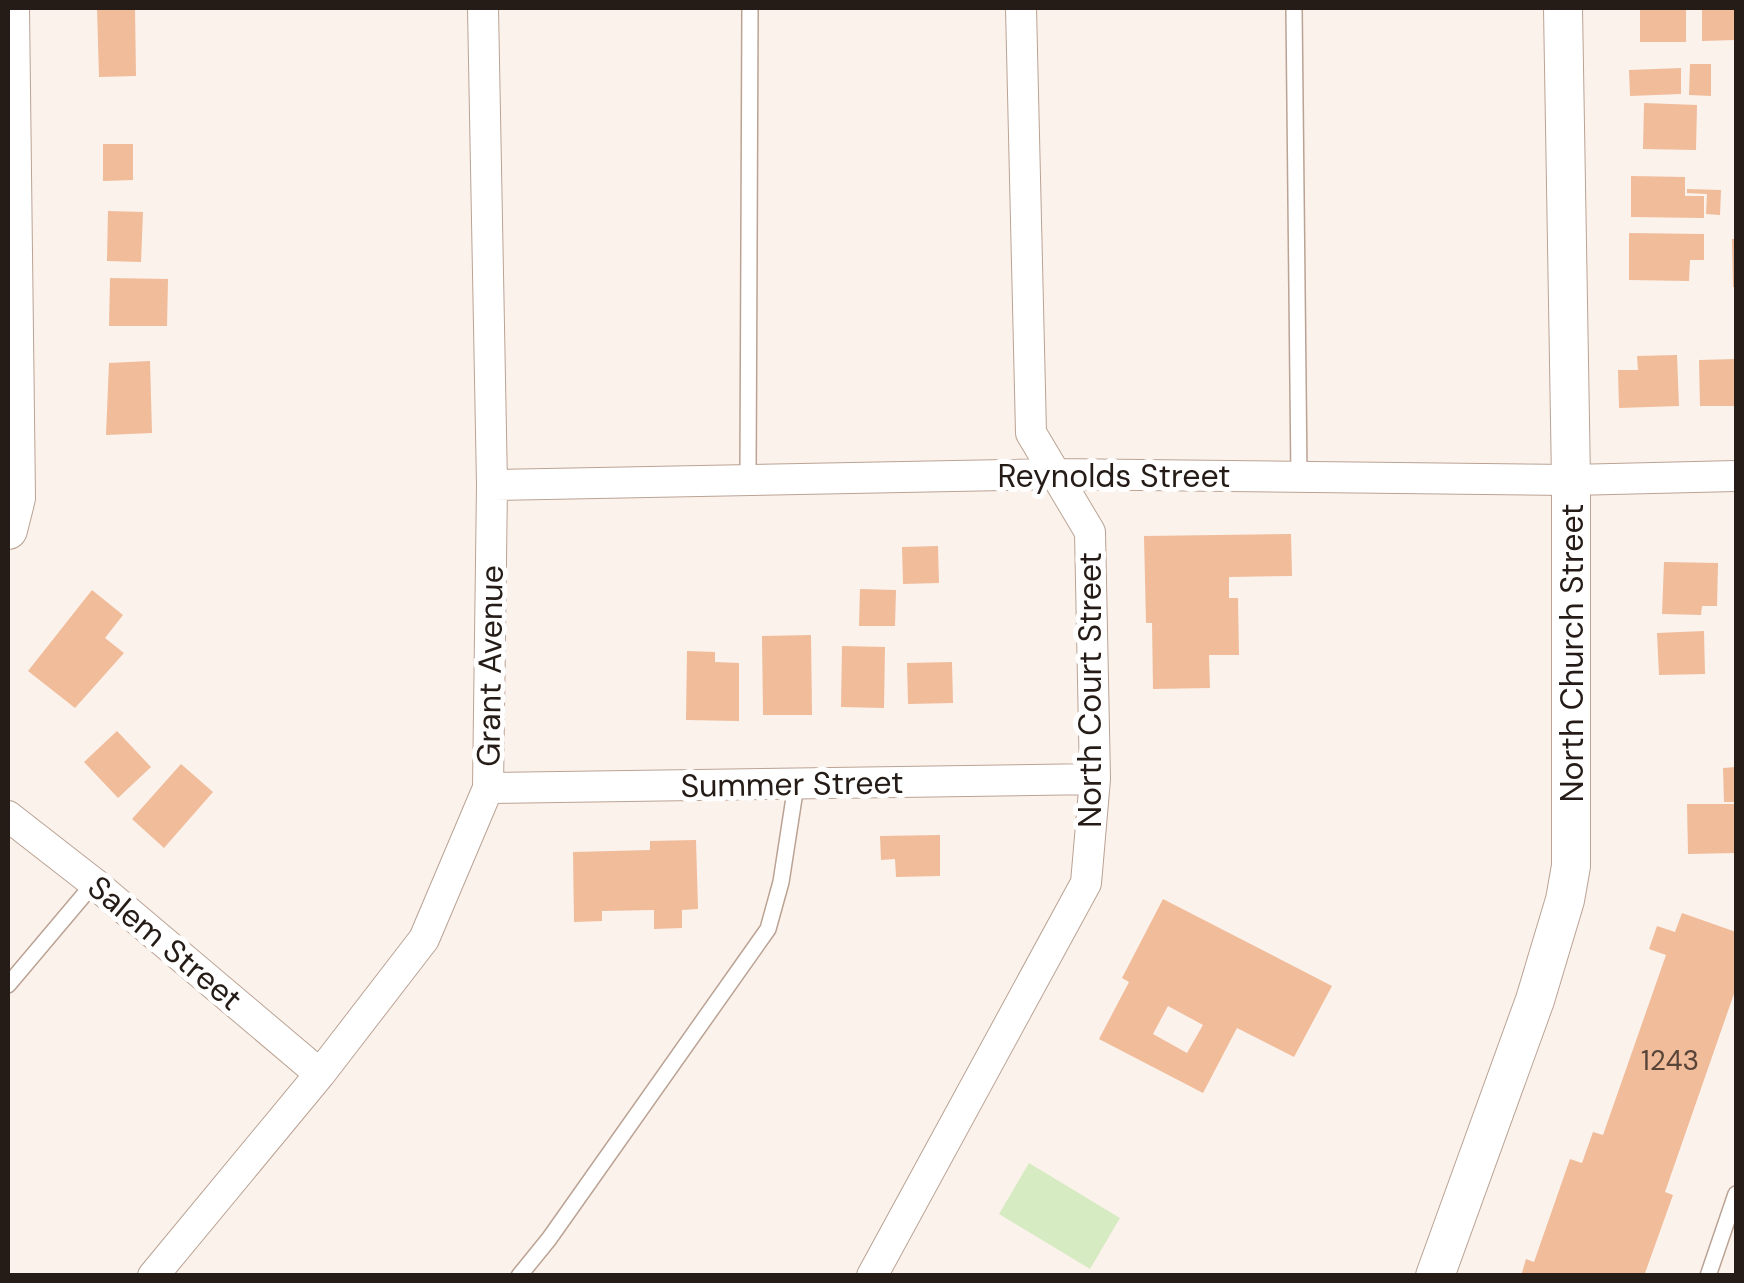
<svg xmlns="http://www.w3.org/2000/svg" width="1744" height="1283" viewBox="0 0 1744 1283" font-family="'DM Sans',sans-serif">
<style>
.green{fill:#d6ebc2}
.building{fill:#f0bc9a;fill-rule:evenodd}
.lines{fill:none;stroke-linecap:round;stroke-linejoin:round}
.service-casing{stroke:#baa394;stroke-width:18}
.minor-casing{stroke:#baa394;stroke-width:32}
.tertiary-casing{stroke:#baa394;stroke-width:40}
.service{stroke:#fff;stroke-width:15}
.minor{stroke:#fff;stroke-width:30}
.tertiary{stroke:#fff;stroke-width:38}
.labels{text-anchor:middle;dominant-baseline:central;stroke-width:10;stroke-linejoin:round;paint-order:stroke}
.number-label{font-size:28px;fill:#584438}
.street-label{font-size:32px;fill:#251c17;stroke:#fff}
</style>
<rect width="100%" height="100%" fill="#fcf2ec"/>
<path class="green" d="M 1029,1163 L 1120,1218 L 1090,1269 L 999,1214 Z"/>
<path class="building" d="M 97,8 L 135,8 L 136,76 L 99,77 Z
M 1640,8 L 1686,8 L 1686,42 L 1640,42 Z
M 1702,8 L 1736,8 L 1736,40 L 1702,41 Z
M 1690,64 L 1711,64 L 1711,96 L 1689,95 Z
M 1681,68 L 1681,94 L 1630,96 L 1629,70 Z
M 1644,103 L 1697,105 L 1696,150 L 1643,149 Z
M 103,144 L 133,144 L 133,180 L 103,181 Z
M 1631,176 L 1685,177 L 1685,196 L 1704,196 L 1704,218 L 1631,217 Z
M 1687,189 L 1721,190 L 1720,215 L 1706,214 L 1707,194 L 1687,193 Z
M 108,211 L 143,212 L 141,262 L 107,261 Z
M 1629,233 L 1704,234 L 1704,260 L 1690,260 L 1689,281 L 1629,280 Z
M 1732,239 L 1736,239 L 1736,287 L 1733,287 Z
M 110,278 L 168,279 L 167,326 L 109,326 Z
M 1677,355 L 1679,406 L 1619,408 L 1618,370 L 1638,370 L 1637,356 Z
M 1736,359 L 1736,406 L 1700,406 L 1699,360 Z
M 150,361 L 152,433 L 106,435 L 109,363 Z
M 1291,534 L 1292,576 L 1229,577 L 1229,598 L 1238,598 L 1239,655 L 1209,655 L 1210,688 L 1153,689 L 1152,623 L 1146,623 L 1144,536 Z
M 938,546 L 939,583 L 903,584 L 902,547 Z
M 1664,562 L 1718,563 L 1717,606 L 1702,606 L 1701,615 L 1662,614 Z
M 860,589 L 896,590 L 895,626 L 859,626 Z
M 92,590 L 123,615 L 105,638 L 124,653 L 75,708 L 28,671 Z
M 1704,631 L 1705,674 L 1659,675 L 1657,633 Z
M 811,635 L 812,715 L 763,715 L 762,636 Z
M 842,646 L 885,647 L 884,708 L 841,707 Z
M 687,651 L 715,652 L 715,662 L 739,663 L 739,721 L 686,720 Z
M 952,662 L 953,703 L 908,704 L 907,663 Z
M 117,731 L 151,767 L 118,798 L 84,762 Z
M 181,764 L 213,792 L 164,848 L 132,819 Z
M 1736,767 L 1736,802 L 1724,802 L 1723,768 Z
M 1687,804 L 1736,804 L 1736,853 L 1688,854 Z
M 940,835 L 940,876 L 896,877 L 895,859 L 881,860 L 880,836 Z
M 696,840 L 698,909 L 682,910 L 682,928 L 654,929 L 654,910 L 602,911 L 602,921 L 574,922 L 573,852 L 650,850 L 650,841 Z
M 1163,899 L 1332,986 L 1294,1057 L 1237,1028 L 1203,1093 L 1099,1039 L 1129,982 L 1122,978 ZM 1168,1006 L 1203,1025 L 1187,1053 L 1153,1034 Z
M 1682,913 L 1736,932 L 1736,988 L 1665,1192 L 1673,1195 L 1644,1276 L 1521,1276 L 1526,1259 L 1534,1262 L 1570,1159 L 1582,1163 L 1593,1132 L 1603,1135 L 1666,955 L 1649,949 L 1657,926 L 1675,932 Z"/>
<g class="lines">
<defs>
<path id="service" d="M 1294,8 L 1299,477
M 748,478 L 750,8
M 8,985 L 94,883
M 519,1276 L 549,1239 L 768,929 L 781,882 L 796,785
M 1708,1276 L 1736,1194"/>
<path id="minor" d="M 492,485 L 1055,474 L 1571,480 L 1736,476
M 488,788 L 1095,779
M 8,816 L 94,883 L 320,1074
M 153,1276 L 320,1074 L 424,939 L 488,788 L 492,485 L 483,8
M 872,1276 L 1086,883 L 1095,779 L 1090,532 L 1031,433 L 1021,8"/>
<path id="tertiary" d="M 8,530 L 16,498 L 10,8
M 1435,1276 L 1535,1000 L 1565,900 L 1571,866 L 1571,480 L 1563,8"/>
</defs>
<use href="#service" class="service-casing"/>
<use href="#minor" class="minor-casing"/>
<use href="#tertiary" class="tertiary-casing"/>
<use href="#service" class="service"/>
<use href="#minor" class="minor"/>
<use href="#tertiary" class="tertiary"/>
</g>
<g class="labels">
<g class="number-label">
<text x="1670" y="1060">1243</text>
</g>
<g class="street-label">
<text x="1114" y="476">Reynolds Street</text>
<text transform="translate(1572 653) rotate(-90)">North Church Street</text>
<text transform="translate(490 666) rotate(-89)">Grant Avenue</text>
<text transform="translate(1090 690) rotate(-90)">North Court Street</text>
<text transform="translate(792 784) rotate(-1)">Summer Street</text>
<text transform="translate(165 943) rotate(40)">Salem Street</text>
</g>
</g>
<rect width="1744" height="1283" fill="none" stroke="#251c17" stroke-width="20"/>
</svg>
